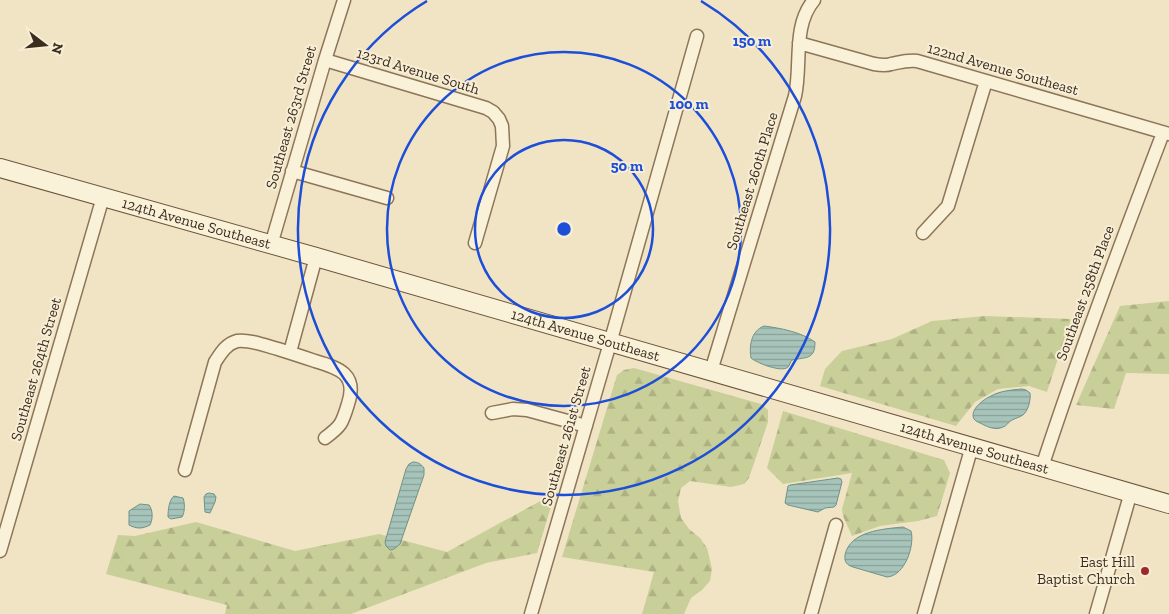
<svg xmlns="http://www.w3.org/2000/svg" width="1169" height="614" viewBox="0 0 1169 614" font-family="'Zilla Slab',serif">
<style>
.forest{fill:url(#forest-firs)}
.water{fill:url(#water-rules);stroke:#6d938a}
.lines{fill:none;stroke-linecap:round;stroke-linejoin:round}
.street-casing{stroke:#8d755a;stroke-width:15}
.secondary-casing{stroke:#6e563d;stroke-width:20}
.street{stroke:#faf1d9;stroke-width:12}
.secondary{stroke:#faf1d9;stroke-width:18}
.ring{fill:none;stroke:#1d4ed8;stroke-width:2.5}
.poi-dot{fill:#9f2727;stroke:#f7eed5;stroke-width:2}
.labels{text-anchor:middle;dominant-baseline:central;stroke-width:4;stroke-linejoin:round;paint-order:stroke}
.street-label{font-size:15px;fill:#3c2d1f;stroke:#f7eed5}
.poi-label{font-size:15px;fill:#3c2d1f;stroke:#f7eed5;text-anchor:end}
.centre{fill:#1d4ed8;stroke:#f7eed5;stroke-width:2.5}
.ring-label{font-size:15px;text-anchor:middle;font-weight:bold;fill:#1d4ed8;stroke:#f7eed5;stroke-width:4;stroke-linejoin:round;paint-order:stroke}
</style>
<defs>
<pattern id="forest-firs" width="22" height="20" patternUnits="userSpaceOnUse" patternTransform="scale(1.25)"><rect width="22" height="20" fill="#c9cf98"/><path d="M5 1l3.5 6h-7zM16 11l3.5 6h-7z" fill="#aeb283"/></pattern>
<pattern id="water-rules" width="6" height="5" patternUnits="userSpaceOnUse" patternTransform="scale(1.25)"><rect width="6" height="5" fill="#a7c4bb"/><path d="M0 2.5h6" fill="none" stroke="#89a097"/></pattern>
</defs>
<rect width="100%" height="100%" fill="#f0e4c5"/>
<path class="forest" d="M 1169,301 L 1169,374 L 1126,373 L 1114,409 L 1076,405 L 1120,306 Z
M 985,316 L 1071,319 L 1047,392 L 1029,386 L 998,389 L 975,402 L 956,426 L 820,386 L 825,369 L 842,351 L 892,339 L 932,321 Z
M 634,368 L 761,404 L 768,410 L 768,422 L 749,478 L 744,484 L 731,487 L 690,481 L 681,488 L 678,501 L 681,518 L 689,529 L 700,538 L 707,548 L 712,569 L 710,581 L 702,590 L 691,598 L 684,614 L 642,614 L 654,572 L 562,557 L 617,375 L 624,370 Z
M 783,411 L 944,460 L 950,473 L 937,516 L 918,521 L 880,526 L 852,536 L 843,516 L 842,509 L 852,473 L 783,484 L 767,468 Z
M 555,493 L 537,553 L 486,563 L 351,614 L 225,614 L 227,605 L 106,574 L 118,535 L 135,536 L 196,522 L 295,551 L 379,534 L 447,552 Z"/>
<path class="water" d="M 764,326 C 780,328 801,332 815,342 C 815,360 806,357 792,360 C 790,362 790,365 788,367 C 782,373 757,363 751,358 C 749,346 751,331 764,326 Z
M 1022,389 L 1026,390 L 1030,393 C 1031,400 1028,411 1023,415 C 1020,417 1016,418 1012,420 C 1008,422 1007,426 1003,427 C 997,430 990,428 984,425 C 981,423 976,422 974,419 C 969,410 984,399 991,396 C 1000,391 1011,390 1022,389 Z
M 413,462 C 418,462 421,464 424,468 L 424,475 L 400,544 L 394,549 L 390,550 L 386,546 L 385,542 L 406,469 L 409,464 Z
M 838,478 L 841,479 L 842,482 L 836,505 L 834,507 L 825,508 L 818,512 L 788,505 L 785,503 L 788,486 L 790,485 Z
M 209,493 L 214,494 L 216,497 L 215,502 L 210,513 L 205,512 L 204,497 L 206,494 Z
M 174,496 L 183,498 C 185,503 185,512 182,517 L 171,519 L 168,517 C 168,510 169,500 174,496 Z
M 140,504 L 149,505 C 153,510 153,519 150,525 C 142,529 137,529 129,525 L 129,511 Z
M 903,527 L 911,531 C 915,545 905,576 887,577 L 853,567 C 847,565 844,562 845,555 C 850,531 883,529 903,527 Z"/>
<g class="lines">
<defs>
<path id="street" d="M 799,43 L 874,64 C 880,65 886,66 891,64 C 901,62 906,60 917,61 L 1169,134
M 325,60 L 486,108 L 493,112 L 499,119 L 502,126 L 503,146 L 475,243
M 292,171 L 387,198
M 923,233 L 948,206 L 986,81
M 271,245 L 325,60 L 344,0
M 290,352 L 316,257
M 711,371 L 795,96 C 802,65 792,26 814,0
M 492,413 L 513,409 L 527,410 L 586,426
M 1042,467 C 1079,354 1121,243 1163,133
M 185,470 L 215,362 C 221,353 226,344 237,341 C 248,339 267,346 278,349 C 291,353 303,357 315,361 C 339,368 358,374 348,404 C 342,424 341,426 325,438
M 0,551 L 103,197
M 531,614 L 610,343 L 697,36
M 811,614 L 836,525
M 924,614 L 972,446
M 1096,614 L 1131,492"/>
<g id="secondary">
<path id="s1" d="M 0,168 L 316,257 L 1169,504"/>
</g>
</defs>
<use href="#street" class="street-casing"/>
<use href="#secondary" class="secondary-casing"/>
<use href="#street" class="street"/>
<use href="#secondary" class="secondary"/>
</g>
<g class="ring">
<circle cx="564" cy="229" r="89"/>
<circle cx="564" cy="229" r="177"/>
<path d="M701 1A266 266 0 1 1 427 1"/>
</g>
<circle class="poi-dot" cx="1145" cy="571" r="5"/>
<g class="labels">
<g class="street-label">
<text transform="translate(1003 69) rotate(16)">122nd Avenue Southeast</text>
<text transform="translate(418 71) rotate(17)">123rd Avenue South</text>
<text transform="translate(291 117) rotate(-74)">Southeast 263rd Street</text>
<text transform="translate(752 181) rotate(-73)">Southeast 260th Place</text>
<text stroke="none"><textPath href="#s1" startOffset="204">124th Avenue Southeast</textPath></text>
<text transform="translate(1085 293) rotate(-70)">Southeast 258th Place</text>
<text stroke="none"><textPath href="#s1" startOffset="609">124th Avenue Southeast</textPath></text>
<text transform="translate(36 369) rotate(-74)">Southeast 264th Street</text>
<text transform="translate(566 436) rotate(-74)">Southeast 261st Street</text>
<text stroke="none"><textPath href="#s1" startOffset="1014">124th Avenue Southeast</textPath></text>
</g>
<g class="poi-label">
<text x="1135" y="562">East Hill<tspan x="1135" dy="17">Baptist Church</tspan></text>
</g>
</g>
<circle cx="564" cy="229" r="8" class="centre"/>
<g class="ring-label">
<text x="752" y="46">150 m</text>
<text x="689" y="109">100 m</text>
<text x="627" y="171">50 m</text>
</g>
<g transform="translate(45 45) rotate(106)" stroke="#f7eed5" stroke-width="4" paint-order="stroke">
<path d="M0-4L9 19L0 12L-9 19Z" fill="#3c2d1f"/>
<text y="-8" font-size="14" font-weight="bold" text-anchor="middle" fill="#3c2d1f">N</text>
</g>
</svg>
